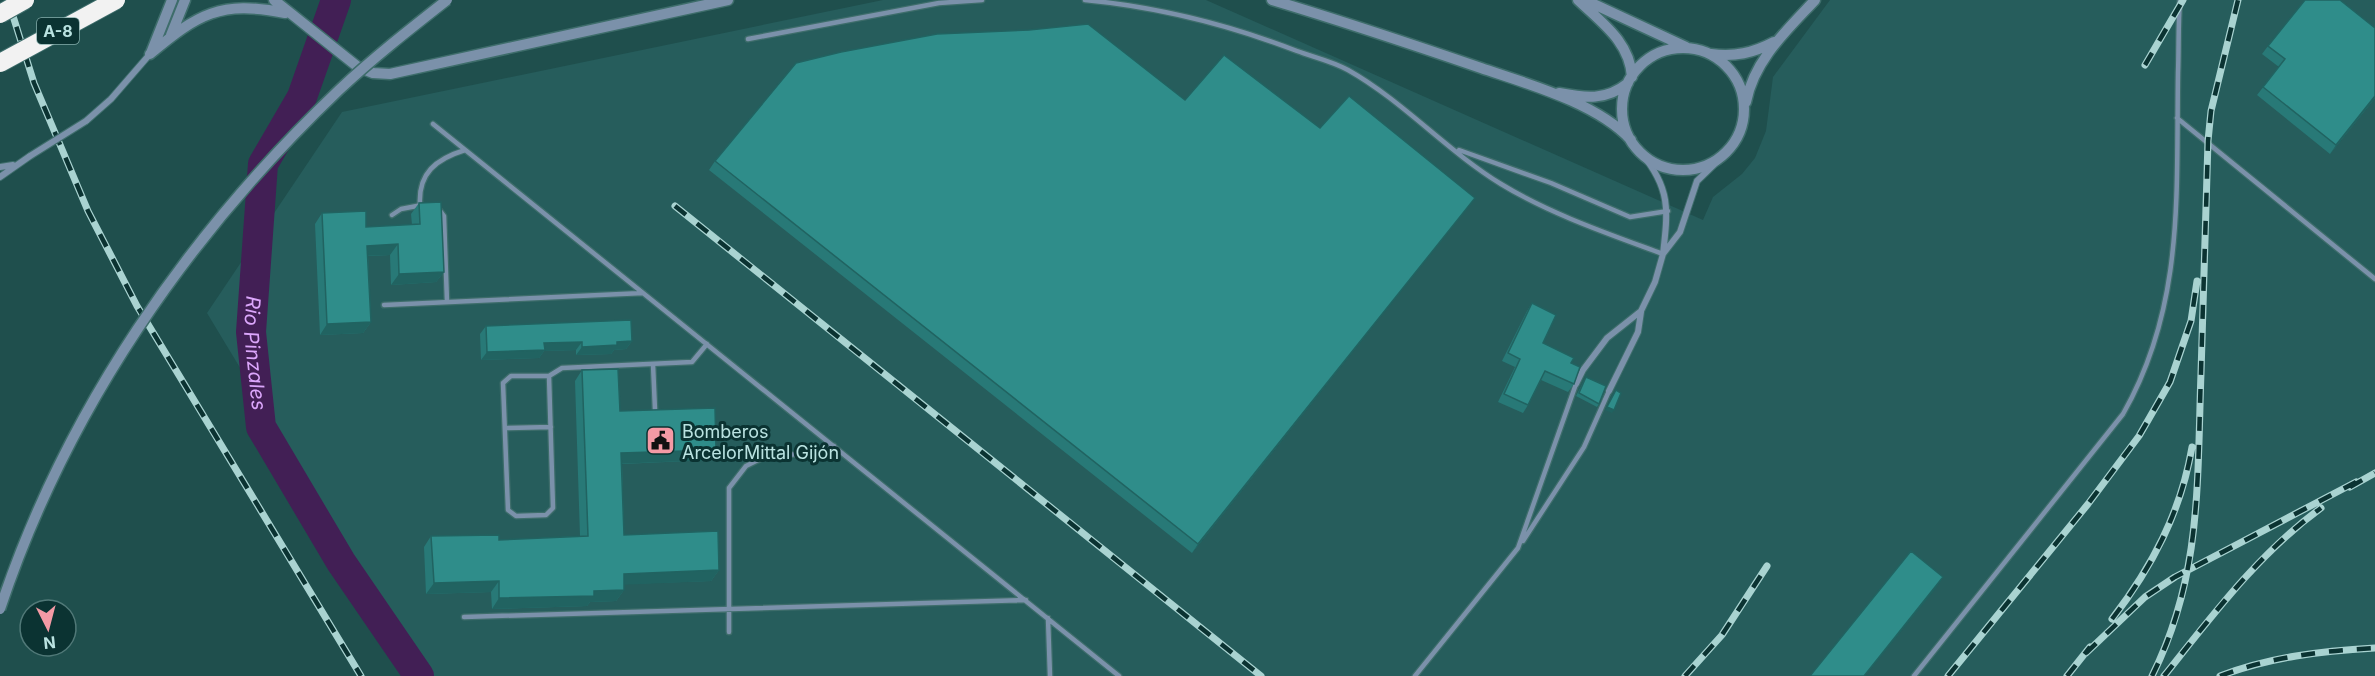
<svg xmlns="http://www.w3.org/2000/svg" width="2375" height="676" viewBox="0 0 2375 676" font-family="Inter,sans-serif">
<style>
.built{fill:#265d5c}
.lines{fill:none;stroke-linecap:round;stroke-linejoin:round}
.river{stroke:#421f55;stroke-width:30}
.service-casing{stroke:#3e6d6b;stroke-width:7}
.minor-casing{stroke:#3e6d6b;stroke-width:8}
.tertiary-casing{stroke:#3e6d6b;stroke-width:13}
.service{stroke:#7b91aa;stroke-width:4.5}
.minor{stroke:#7b91aa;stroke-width:6}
.tertiary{stroke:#7b91aa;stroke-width:10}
.rail-casing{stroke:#a9d3d1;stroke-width:7}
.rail{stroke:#0b3332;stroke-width:4.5;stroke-dasharray:14;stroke-linecap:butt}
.minor-bridge-casing{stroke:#3e6d6b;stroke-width:8;stroke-linecap:butt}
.tertiary-bridge-casing{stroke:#3e6d6b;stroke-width:13;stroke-linecap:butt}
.motorway-bridge-casing{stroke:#3e6d6b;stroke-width:20;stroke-linecap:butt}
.minor-bridge{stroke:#7b91aa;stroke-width:6}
.tertiary-bridge{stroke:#7b91aa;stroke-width:10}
.motorway-bridge{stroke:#f2f2f2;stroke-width:18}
.wall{fill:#287977}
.shaded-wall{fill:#216361}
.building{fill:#2f8d8a;stroke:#216361;stroke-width:1.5}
.labels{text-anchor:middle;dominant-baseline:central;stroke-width:6;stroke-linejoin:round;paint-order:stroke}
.shield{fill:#0b3332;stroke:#86aeac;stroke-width:1.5}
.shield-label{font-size:16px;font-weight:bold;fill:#bae3e1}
.poi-label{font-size:18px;fill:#bae3e1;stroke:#0b3332;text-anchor:start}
.water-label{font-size:20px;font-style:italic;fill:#dba6fb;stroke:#0b3332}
</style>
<rect width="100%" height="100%" fill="#1f4f4d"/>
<path class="built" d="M 883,0 L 1206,0 L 1703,220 L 1713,197 L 1742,174 L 1755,158 L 1766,131 L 1773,77 L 1830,0 L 2375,0 L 2375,676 L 426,676 L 207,313 L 342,112 Z"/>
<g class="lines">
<path class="river" id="s1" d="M 336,0 L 302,97 L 263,164 L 251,332 L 261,427 L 341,562 L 419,676"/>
<defs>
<path id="service" d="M 1085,0 C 1159,7 1227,24 1297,51 C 1313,57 1332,61 1348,70 C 1403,101 1447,151 1501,184 C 1550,214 1609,234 1663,254
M 748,39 L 939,3 L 982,0
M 2177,118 L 2375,279
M 433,124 L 1119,676
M 1459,150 L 1551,183 L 1630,217 L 1668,211
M 420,205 C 418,173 436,159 465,150
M 438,208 L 444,216 L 447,302
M 392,215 L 401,209 L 422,205
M 384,305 L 643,293
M 653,364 L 655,410
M 549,376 L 511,376 L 503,383 L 508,510 L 516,516 L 546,515 L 553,508 L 549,376 L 562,368 L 692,362 L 707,344
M 505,428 L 551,427
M 1523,541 L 1584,447 L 1609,391
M 464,617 L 1026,600
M 1048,618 L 1050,676
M 729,632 L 729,488 L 746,466 L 766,456 L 819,453 L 834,446
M 1415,676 L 1518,548 L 1576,384
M 1914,676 L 2123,414 C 2185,305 2176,194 2178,73 C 2179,49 2178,24 2180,0"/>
<path id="minor" d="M 86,121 L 111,99 L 150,54
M 1641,153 C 1671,188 1668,211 1663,254 L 1680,232 L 1697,181 L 1726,153
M 0,167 L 13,165
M 0,177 L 30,156
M 1576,384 L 1583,370 L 1607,338 L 1641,311 L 1655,282 L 1663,254
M 1609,391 L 1638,332 L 1641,312"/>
<path id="tertiary" d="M 274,0 L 358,67 L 373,73 L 390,74 L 728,0
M 1272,0 C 1342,21 1411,44 1481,68 C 1528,84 1597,103 1631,140
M 1578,0 C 1602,23 1630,42 1632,77
M 1585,0 L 1686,47
M 171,35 L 185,0
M1622 109a61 61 0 1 1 122 0a61 61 0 1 1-122 0Z
M 151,53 L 172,0
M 150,54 C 198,14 220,0 285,13
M 1711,54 C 1735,57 1753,53 1774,42
M 1559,93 C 1585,98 1606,101 1628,83
M 1746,102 C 1754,60 1787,30 1815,0"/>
</defs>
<use href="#service" class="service-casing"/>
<use href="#minor" class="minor-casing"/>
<use href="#tertiary" class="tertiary-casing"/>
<use href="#service" class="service"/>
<use href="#minor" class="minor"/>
<use href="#tertiary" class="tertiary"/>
<defs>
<path id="rail" d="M 8,0 L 34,83 L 88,211 L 137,306 L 361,676
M 2145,65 L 2183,0
M 675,206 L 1261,676
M 2350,487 L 2375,473
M 2112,619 C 2152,567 2181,512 2192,447
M 2086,653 L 2145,597 L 2175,577 L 2356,482
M 1685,676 L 1722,635 L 1767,566
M 1948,676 L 2088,504 L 2139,436 L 2170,382 L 2191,321 L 2197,281
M 2067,676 L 2090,647
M 2152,676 C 2202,576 2197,482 2201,373 C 2203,296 2206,218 2208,141 L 2211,111 L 2238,0
M 2164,676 C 2212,616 2258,554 2321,508
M 2220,676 C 2270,657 2321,651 2375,648"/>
</defs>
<use href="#rail" class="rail-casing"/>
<use href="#rail" class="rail"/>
<defs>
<path id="minor-bridge" d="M 30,156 L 86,121"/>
<path id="tertiary-bridge" d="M 0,609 C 66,410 188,234 339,90 C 373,58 410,29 447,0"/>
<path id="motorway-bridge" d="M 0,14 L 25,0
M 0,63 L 116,0"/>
</defs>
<use href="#minor-bridge" class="minor-bridge-casing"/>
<use href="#tertiary-bridge" class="tertiary-bridge-casing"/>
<use href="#motorway-bridge" class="motorway-bridge-casing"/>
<use href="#minor-bridge" class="minor-bridge"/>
<use href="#tertiary-bridge" class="tertiary-bridge"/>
<use href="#motorway-bridge" class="motorway-bridge"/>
</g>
<path class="wall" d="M 2268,46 L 2375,98 L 2330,154 L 2257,95 L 2279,67 L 2262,54 Z
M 1185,100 L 1320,128 L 1475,198 L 1192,553 L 709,170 L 715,161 Z
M 419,203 L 444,272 L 436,282 L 391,285 L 390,255 L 368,256 L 371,322 L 363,333 L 320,335 L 315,224 L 322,213 L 366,227 L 412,225 L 411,214 Z
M 1532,303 L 1543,343 L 1571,363 L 1574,384 L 1568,392 L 1541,380 L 1528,405 L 1523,413 L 1498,402 L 1515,367 L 1502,361 L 1527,311 Z
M 486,326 L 632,341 L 626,349 L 614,350 L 611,354 L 576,355 L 576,350 L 544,351 L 539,358 L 481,360 L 480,334 Z
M 582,370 L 620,411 L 709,460 L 622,464 L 624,535 L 719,570 L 711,581 L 624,584 L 624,590 L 616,601 L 590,602 L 587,606 L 492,609 L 491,592 L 426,594 L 424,547 L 431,536 L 499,540 L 580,536 L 575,381 Z
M 1586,377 L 1599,404 L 1597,407 L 1576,396 Z"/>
<path class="shaded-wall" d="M 2375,96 L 2375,98 L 2330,154 L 2336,145 Z
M 1475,198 L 1469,206 L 1192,553 L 1198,544 Z
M 398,244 L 390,255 L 360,256 L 367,246 Z
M 444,272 L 436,282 L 391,285 L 399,274 Z
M 371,322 L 363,333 L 320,335 L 327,324 Z
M 632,341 L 626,349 L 614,350 L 611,354 L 576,355 L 582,347 L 617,342 Z
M 582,342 L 576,350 L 544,351 L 539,358 L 481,360 L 487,352 L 544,343 Z
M 1607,407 L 1614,410 L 1612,413 L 1605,410 Z
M 716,450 L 709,460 L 614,464 L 621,453 Z
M 719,570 L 711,581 L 617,585 L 624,574 Z
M 1943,577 L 1936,588 L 1865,676 L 1864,676 Z
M 499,581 L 491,592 L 426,594 L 434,583 Z
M 624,590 L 616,601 L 590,602 L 587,606 L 492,609 L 499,598 L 594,591 Z"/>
<path class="building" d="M 2305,0 L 2340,0 L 2375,28 L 2375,96 L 2336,145 L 2263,87 L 2285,59 L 2268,46 Z
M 1088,24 L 1185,100 L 1224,55 L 1320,128 L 1349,96 L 1475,198 L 1198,544 L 715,161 L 796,63 L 841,52 L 937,34 L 1029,30 Z
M 441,202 L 444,272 L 399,274 L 398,244 L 367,246 L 371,322 L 327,324 L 322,213 L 366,211 L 366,227 L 420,224 L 419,203 Z
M 1532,303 L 1556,315 L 1543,343 L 1574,358 L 1571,363 L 1580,367 L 1574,384 L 1545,371 L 1528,405 L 1504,394 L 1520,359 L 1508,353 Z
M 631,320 L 632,341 L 617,342 L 617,345 L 582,347 L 582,342 L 544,343 L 545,350 L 487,352 L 486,326 Z
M 618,369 L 620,411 L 715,408 L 716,450 L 621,453 L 624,535 L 718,531 L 719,570 L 624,574 L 624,590 L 594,591 L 594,596 L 499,598 L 499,581 L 434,583 L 431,536 L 499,535 L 499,540 L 588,536 L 582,370 Z
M 1586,377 L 1606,386 L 1599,404 L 1579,393 Z
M 1616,390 L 1621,393 L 1614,410 L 1607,407 Z
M 1911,551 L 1943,577 L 1864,676 L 1810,676 Z"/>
<defs>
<symbol id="civic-square" viewBox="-11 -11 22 22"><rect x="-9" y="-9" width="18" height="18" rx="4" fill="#f49aa5" stroke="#0b3332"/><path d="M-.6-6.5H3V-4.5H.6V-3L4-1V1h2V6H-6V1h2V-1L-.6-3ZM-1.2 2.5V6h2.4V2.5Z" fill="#111"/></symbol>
</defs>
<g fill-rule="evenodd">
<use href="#civic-square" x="644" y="424" width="33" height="33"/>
</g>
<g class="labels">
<rect class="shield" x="37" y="18" width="42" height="26" rx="4.5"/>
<g class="shield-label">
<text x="58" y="31">A-8</text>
</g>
<g class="poi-label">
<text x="682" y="431">Bomberos<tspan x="682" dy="21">ArcelorMittal Gijón</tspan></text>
</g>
<g class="water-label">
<text stroke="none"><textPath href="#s1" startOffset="370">Rio Pinzales</textPath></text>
</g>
</g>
<g transform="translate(48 628) rotate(174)"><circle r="28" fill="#0b3332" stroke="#517978" stroke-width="1.5"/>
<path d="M0-4.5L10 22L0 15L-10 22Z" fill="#f49aa5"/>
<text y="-9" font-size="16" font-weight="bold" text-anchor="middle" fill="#bae3e1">N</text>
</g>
</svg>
